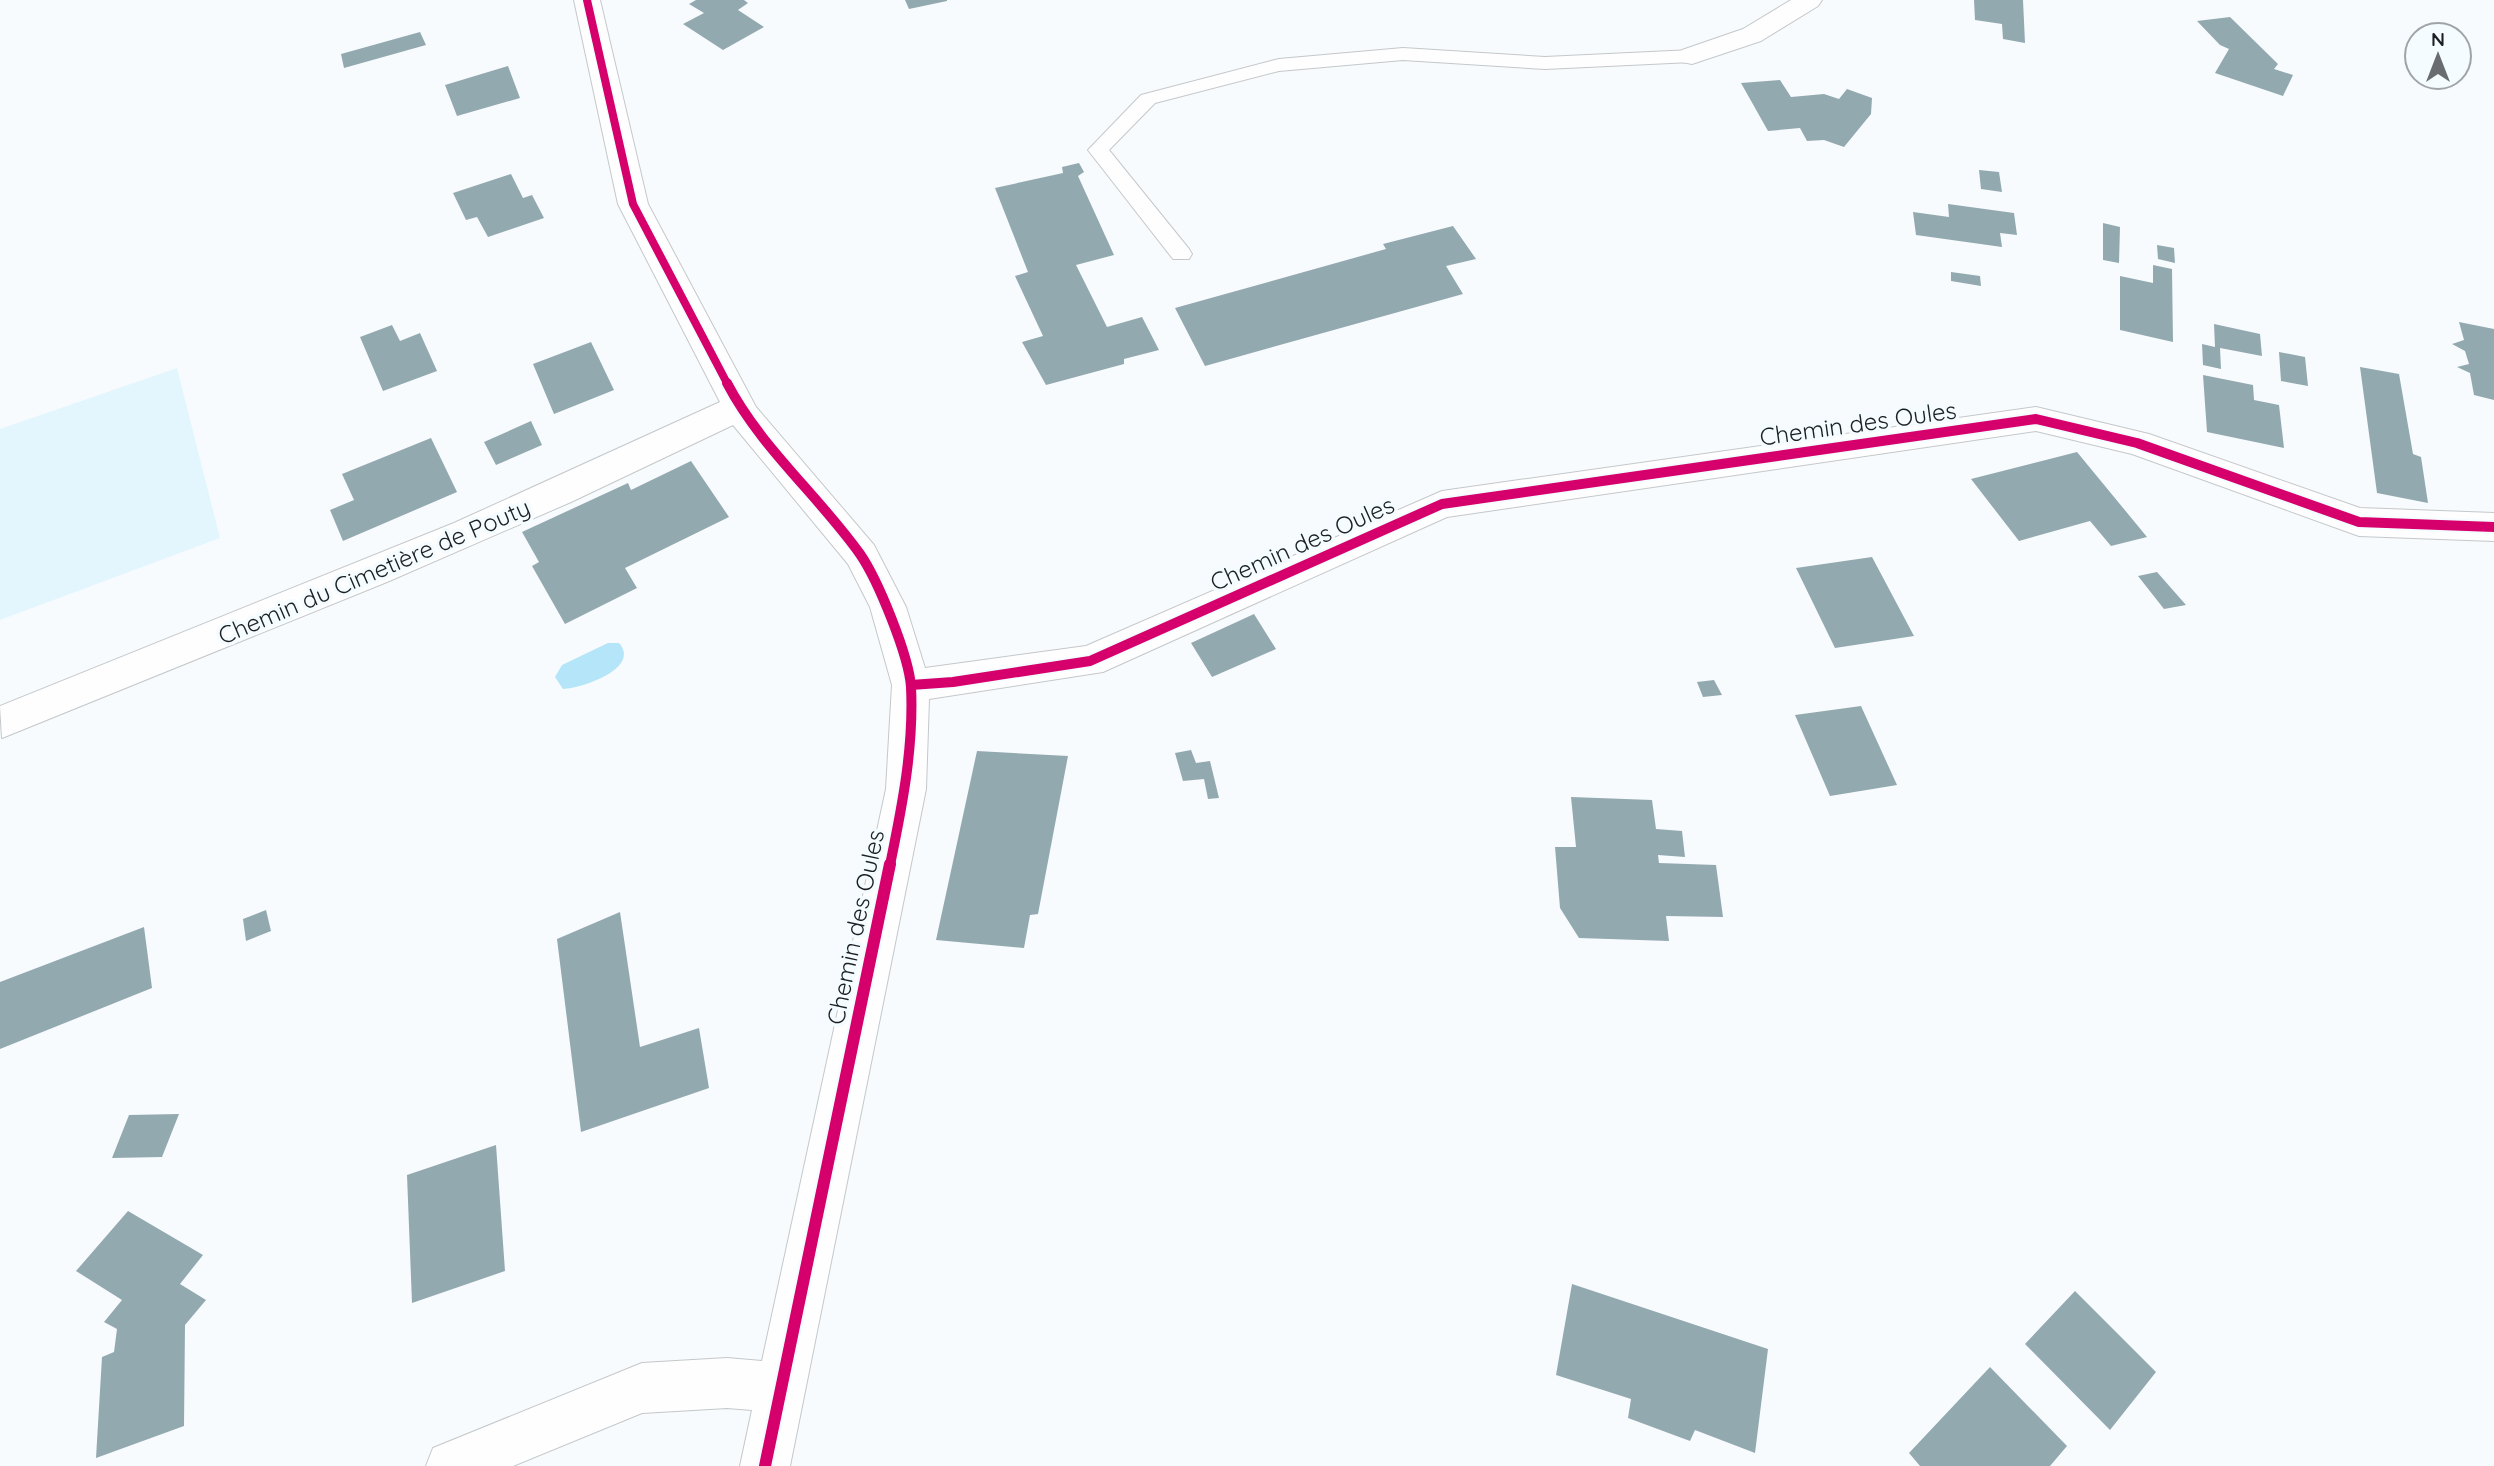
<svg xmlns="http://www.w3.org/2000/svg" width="2494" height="1466" viewBox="0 0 2494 1466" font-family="Quicksand,sans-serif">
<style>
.green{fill:#e3f6fe}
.water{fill:#b4e5f8}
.building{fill:#93a9b0}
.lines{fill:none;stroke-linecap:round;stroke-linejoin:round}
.lane-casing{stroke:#c4c8ca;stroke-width:2}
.street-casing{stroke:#c4c8ca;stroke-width:2}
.lane{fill:#fefeff;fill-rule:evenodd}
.street{fill:#fefeff;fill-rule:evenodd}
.cycleway-far2-casing{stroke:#f5fcff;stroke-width:11}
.cycleway-far1-casing{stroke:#f5fcff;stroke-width:14}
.cycleway-casing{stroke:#f5fcff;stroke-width:17}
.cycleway-far2{stroke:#d6006c;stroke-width:8}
.cycleway-far1{stroke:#d6006c;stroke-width:10}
.cycleway{stroke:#d6006c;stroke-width:12}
.labels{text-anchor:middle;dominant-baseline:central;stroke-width:7;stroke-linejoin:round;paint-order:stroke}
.street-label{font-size:24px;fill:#1c2022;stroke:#f5fcff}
</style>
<rect width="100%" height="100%" fill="#f7fbfd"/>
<path class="green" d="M 177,368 L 220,538 L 0,620 L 0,429 Z"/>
<path class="water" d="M 608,643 L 619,643 C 641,668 583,688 563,689 L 555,677 L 562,665 Z"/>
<path class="building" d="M 696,0 L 744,0 L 748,3 L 738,10 L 764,27 L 723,50 L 683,24 L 704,13 L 689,4 Z
M 905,0 L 947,0 L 947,1 L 909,9 Z
M 1974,0 L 2023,0 L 2025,43 L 2003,39 L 2002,24 L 1975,20 Z
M 2230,17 L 2278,64 L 2274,69 L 2293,75 L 2283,96 L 2215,73 L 2229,49 L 2220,45 L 2197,21 Z
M 420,32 L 426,45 L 344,68 L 341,54 Z
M 508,66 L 520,98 L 457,116 L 445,85 Z
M 1780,80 L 1791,97 L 1824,94 L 1839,99 L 1847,89 L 1872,98 L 1871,114 L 1844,147 L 1824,140 L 1807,141 L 1800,128 L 1768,131 L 1741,83 Z
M 1079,163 L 1084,172 L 1078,176 L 1114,255 L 1076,265 L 1107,327 L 1142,317 L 1159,350 L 1124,359 L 1124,364 L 1046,385 L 1022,342 L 1043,336 L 1015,276 L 1028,272 L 995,188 L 1063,173 L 1062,167 Z
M 1979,170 L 1999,172 L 2002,192 L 1981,189 Z
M 511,174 L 523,198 L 532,195 L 544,218 L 488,237 L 477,217 L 466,220 L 453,193 Z
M 1948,204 L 2014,213 L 2017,235 L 2000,233 L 2002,247 L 1916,235 L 1913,212 L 1949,217 Z
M 2103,223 L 2120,227 L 2119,263 L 2103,260 Z
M 1453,226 L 1476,259 L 1446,266 L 1463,294 L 1205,366 L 1175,308 L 1386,249 L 1383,244 Z
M 2157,245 L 2174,248 L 2175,263 L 2158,259 Z
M 2153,265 L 2172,269 L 2173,342 L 2120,330 L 2120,276 L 2153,283 Z
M 1951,272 L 1980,276 L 1981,286 L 1951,281 Z
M 2459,322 L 2494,329 L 2494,400 L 2474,395 L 2470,373 L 2457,367 L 2469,364 L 2465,351 L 2452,344 L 2464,340 Z
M 2214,324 L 2260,334 L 2262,356 L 2220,348 L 2221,369 L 2203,365 L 2202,344 L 2215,347 Z
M 392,325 L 400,341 L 420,333 L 437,371 L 383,391 L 360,337 Z
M 591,342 L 614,390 L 554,414 L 533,364 Z
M 2279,352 L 2305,357 L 2308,386 L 2281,381 Z
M 2360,367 L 2399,374 L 2413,454 L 2421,457 L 2428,503 L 2377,493 Z
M 2203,375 L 2253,385 L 2254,400 L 2279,405 L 2284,448 L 2207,432 Z
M 531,421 L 542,445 L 496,465 L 484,442 Z
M 431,438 L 457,492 L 343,541 L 330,510 L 354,500 L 342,474 Z
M 2077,452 L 2147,537 L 2111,546 L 2090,521 L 2019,541 L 1971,479 Z
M 691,461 L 729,517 L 625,568 L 637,588 L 565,624 L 532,566 L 539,562 L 522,532 L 628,483 L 631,490 Z
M 1872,557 L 1914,636 L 1835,648 L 1796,568 Z
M 2157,572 L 2186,605 L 2164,609 L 2138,576 Z
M 1254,614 L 1276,649 L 1212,677 L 1191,643 Z
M 1714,680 L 1722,695 L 1703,697 L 1697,682 Z
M 1861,706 L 1897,785 L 1830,796 L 1795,715 Z
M 1191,750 L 1196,763 L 1210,761 L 1219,798 L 1208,799 L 1204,779 L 1183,781 L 1175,753 Z
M 977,751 L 1068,756 L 1038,914 L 1030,915 L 1024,948 L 936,940 Z
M 1571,797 L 1652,800 L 1656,829 L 1682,831 L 1685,857 L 1658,855 L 1659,863 L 1716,865 L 1723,917 L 1666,916 L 1669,941 L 1579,938 L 1560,908 L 1555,847 L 1576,847 Z
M 266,910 L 271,931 L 246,941 L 243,919 Z
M 620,912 L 640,1047 L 699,1028 L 709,1088 L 581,1132 L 557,939 Z
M 144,927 L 152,988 L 0,1049 L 0,982 Z
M 179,1114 L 162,1157 L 112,1158 L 129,1115 Z
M 496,1145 L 505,1271 L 412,1303 L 407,1175 Z
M 128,1211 L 203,1255 L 180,1284 L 206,1300 L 185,1325 L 184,1426 L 96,1458 L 102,1357 L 114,1352 L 117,1329 L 104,1322 L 122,1300 L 76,1271 Z
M 1572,1284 L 1768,1349 L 1755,1453 L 1695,1430 L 1690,1441 L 1628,1418 L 1631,1399 L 1556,1375 Z
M 2075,1291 L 2156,1372 L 2110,1430 L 2025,1344 Z
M 1990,1367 L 2067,1446 L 2050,1466 L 1920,1466 L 1909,1453 Z"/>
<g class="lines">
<defs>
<path id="lane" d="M 1403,48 L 1545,57 L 1692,50 L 1702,56 L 1692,62 L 1545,69 L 1403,60 L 1279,71 L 1155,103 L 1109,150 L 1189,249 L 1192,254 L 1189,259 L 1173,259 L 1088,150 L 1141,95 L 1279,59 Z"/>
<path id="street" d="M 574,0 L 600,0 L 648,204 L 756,407 L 874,545 L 906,607 L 925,668 L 1086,646 L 1442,491 L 2036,407 L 2149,434 L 2360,508 L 2494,513 L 2494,541 L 2359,536 L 2132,454 L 2036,431 L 1447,517 L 1103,672 L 929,699 L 926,789 L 790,1466 L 740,1466 L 752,1410 L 727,1408 L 642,1413 L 513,1466 L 426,1466 L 433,1448 L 642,1363 L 727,1358 L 762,1361 L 886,789 L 892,685 L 870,607 L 848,564 L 733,425 L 571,502 L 387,582 L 2,738 L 0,706 L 454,523 L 720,402 L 618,204 Z
M 1791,0 L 1822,0 L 1818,6 L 1761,41 L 1692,64 L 1682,62 L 1679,56 L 1682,50 L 1743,29 Z"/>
</defs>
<use href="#lane" class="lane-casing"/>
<use href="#street" class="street-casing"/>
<use href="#lane" class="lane"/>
<use href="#street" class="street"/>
<defs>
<path id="cycleway-far2" d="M 587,0 L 633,204 L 728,385"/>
<path id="cycleway-far1" d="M 727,383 C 761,448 818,495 860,554 C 878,580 909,656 911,687 C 914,747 902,807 890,865
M 911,685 L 953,682 L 1090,661 L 1442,504 L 2036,419 L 2137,443 L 2359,522 L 2494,527"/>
<path id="cycleway" d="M 765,1466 L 890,864"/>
</defs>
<use href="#cycleway-far2" class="cycleway-far2-casing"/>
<use href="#cycleway-far1" class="cycleway-far1-casing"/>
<use href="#cycleway" class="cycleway-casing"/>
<use href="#cycleway-far2" class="cycleway-far2"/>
<use href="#cycleway-far1" class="cycleway-far1"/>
<use href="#cycleway" class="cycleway"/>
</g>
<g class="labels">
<g class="street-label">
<text transform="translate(1858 423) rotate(-8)">Chemin des Oules</text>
<text transform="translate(1302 543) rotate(-24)">Chemin des Oules</text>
<text transform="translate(374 571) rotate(-23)">Chemin du Cimetière de Pouty</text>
<text transform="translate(855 927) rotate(-78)">Chemin des Oules</text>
</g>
</g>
<g transform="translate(2438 56)"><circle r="33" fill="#f5fcff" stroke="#9ea4a7" stroke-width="2"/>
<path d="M0-5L12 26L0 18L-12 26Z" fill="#696d6f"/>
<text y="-10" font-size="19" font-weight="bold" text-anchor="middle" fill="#1c2022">N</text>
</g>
</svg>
